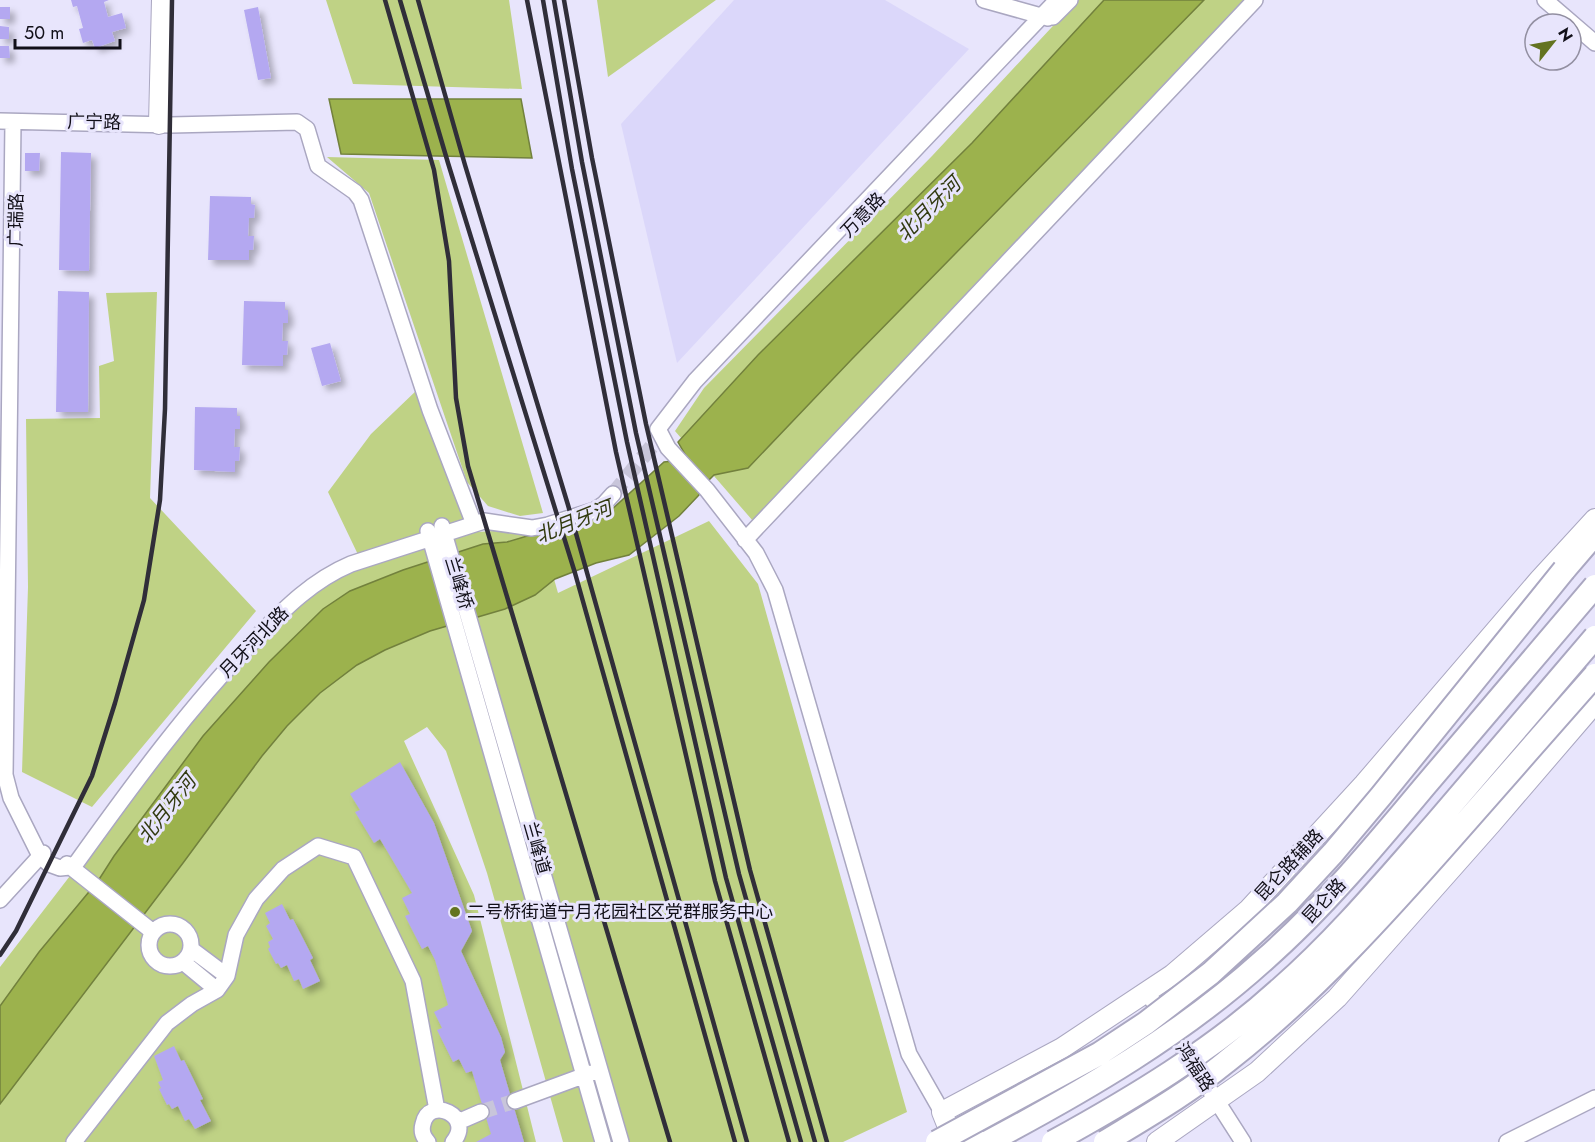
<svg xmlns="http://www.w3.org/2000/svg" width="1595" height="1142" viewBox="0 0 1595 1142" font-family="Jost,'Noto Sans SC',sans-serif">
<style>
.built{fill:#dbd7fa}
.green{fill:#bfd285}
.water{fill:#9cb24d;stroke:#72813d;stroke-width:1.5}
.building{fill:#b4a8f1;filter:url(#shadow)}
.lines{fill:none;stroke-linecap:round;stroke-linejoin:round}
.minor-tunnel{stroke:#c8c5da;stroke-width:15;stroke-dasharray:15 8;stroke-linecap:butt}
.minor-casing{stroke:#aaa7c1;stroke-width:18}
.major-casing{stroke:#aaa7c1;stroke-width:22}
.highway-casing{stroke:#aaa7c1;stroke-width:26}
.minor{stroke:#fff;stroke-width:15}
.major{stroke:#fff;stroke-width:20}
.highway{stroke:#fff;stroke-width:22}
.rail{stroke:#302e39;stroke-width:4.5}
.highway-bridge-casing{stroke:#aaa7c1;stroke-width:26;stroke-linecap:butt}
.highway-bridge{stroke:#fff;stroke-width:22}
.poi-dot{fill:#637320;stroke:#e8e5fc;stroke-width:2}
.labels{text-anchor:middle;dominant-baseline:central;stroke-width:6;stroke-linejoin:round;paint-order:stroke}
.street-label{font-size:18px;fill:#110f18;stroke:#e8e5fc}
.poi-label{font-size:18px;fill:#110f18;stroke:#e8e5fc;text-anchor:start}
.water-label{font-size:20px;font-style:italic;fill:#323a10;stroke:#e8e5fc}
</style>
<defs>
<filter id="shadow"><feDropShadow dx="5" dy="5" stdDeviation="3" flood-color="#0004"/></filter>
</defs>
<rect width="100%" height="100%" fill="#e8e5fc"/>
<path class="built" d="M 734,0 L 885,0 L 969,49 L 677,363 L 621,124 Z"/>
<path class="green" d="M 326,0 L 509,0 L 522,89 L 353,84 Z
M 597,0 L 716,0 L 608,77 Z
M 1077,0 L 1245,0 L 753,521 L 675,431 L 704,388 L 932,156 Z
M 327,157 L 439,160 L 543,513 L 520,516 L 488,506 L 467,482 L 369,193 Z
M 157,292 L 150,498 L 256,611 L 92,807 L 22,772 L 28,587 L 26,419 L 100,418 L 99,366 L 114,361 L 106,293 Z
M 418,389 L 477,532 L 510,530 L 540,530 L 558,593 L 709,521 L 758,584 L 907,1112 L 843,1142 L 563,1142 L 487,873 L 446,751 L 427,727 L 404,741 L 474,895 L 536,1142 L 0,1142 L 0,967 L 212,691 L 274,626 L 331,577 L 363,565 L 328,492 L 371,434 Z"/>
<path class="water" d="M 1104,0 L 1204,0 L 852,359 L 748,468 L 714,475 L 700,489 L 699,495 L 679,516 L 629,555 L 596,563 L 555,579 L 535,595 L 505,609 L 430,631 L 385,650 L 357,665 L 320,693 L 287,726 L 262,756 L 183,863 L 0,1104 L 0,1006 L 39,952 L 98,881 L 114,856 L 203,736 L 269,662 L 323,609 L 350,591 L 403,570 L 483,544 L 507,542 L 601,514 L 610,511 L 664,462 L 673,461 L 679,465 L 686,456 L 678,442 L 758,355 L 972,143 Z
M 329,99 L 521,99 L 532,158 L 341,154 Z"/>
<path class="building" d="M 71,0 L 109,0 L 104,2 L 108,17 L 122,13 L 126,28 L 112,32 L 115,41 L 95,48 L 92,40 L 83,43 L 79,29 L 83,28 L 77,6 L 73,7 Z
M 0,7 L 10,7 L 10,19 L 0,19 Z
M 258,7 L 271,78 L 258,80 L 244,10 Z
M 0,26 L 9,27 L 9,39 L 0,39 Z
M 0,46 L 9,46 L 10,58 L 0,58 Z
M 61,152 L 91,153 L 89,271 L 59,270 Z
M 25,153 L 40,153 L 39,171 L 25,171 Z
M 210,196 L 251,197 L 251,204 L 255,205 L 254,218 L 249,218 L 248,236 L 254,236 L 253,250 L 249,250 L 249,260 L 208,260 Z
M 58,291 L 89,292 L 88,412 L 56,412 Z
M 244,301 L 285,302 L 285,310 L 288,310 L 288,323 L 283,323 L 282,341 L 288,341 L 287,355 L 283,355 L 283,366 L 242,365 Z
M 330,343 L 341,381 L 322,386 L 311,348 Z
M 195,407 L 237,408 L 237,416 L 240,416 L 240,429 L 235,429 L 234,447 L 240,447 L 239,461 L 235,461 L 235,472 L 194,470 Z
M 400,762 L 434,823 L 472,931 L 461,951 L 501,1037 L 505,1052 L 500,1060 L 524,1142 L 476,1142 L 491,1134 L 472,1071 L 466,1073 L 459,1059 L 453,1062 L 437,1030 L 442,1028 L 434,1012 L 448,1005 L 435,960 L 428,946 L 422,949 L 405,916 L 410,914 L 402,898 L 412,893 L 380,839 L 374,843 L 355,812 L 360,810 L 350,794 Z
M 282,904 L 290,920 L 293,919 L 313,958 L 310,960 L 320,981 L 303,989 L 299,979 L 294,981 L 287,965 L 281,968 L 278,963 L 276,964 L 268,949 L 270,947 L 268,942 L 273,939 L 266,926 L 270,923 L 265,913 Z
M 174,1046 L 181,1061 L 184,1060 L 203,1099 L 200,1100 L 211,1121 L 195,1129 L 189,1119 L 185,1121 L 178,1106 L 172,1109 L 169,1104 L 167,1105 L 159,1089 L 161,1088 L 158,1082 L 163,1080 L 154,1056 Z"/>
<g class="lines">
<path class="minor-tunnel" d="M 613,494 L 661,435
M 481,1112 L 515,1101"/>
<defs>
<path id="minor" d="M 984,0 L 1048,18
M 1545,0 L 1595,43
M 1053,17 L 1070,0
M 0,121 L 171,125 L 297,122 L 307,129 L 318,166 L 355,192 L 361,200 L 430,410 L 474,524
M 13,122 L 5,775 L 11,798 L 40,856 L 49,864 L 60,868 L 70,867 L 77,862 C 133,784 190,706 257,637 C 285,608 313,580 351,564 L 484,521 L 532,528 L 548,525 L 595,510 L 604,504 L 613,494
M 442,526 L 621,1142
M 428,531 L 603,1142
M 745,540 L 1255,0
M 67,864 L 153,932
M 0,900 L 43,853
M149 945a21 21 0 1 1 42 0a21 21 0 1 1-42 0Z
M 191,949 L 227,976
M 183,962 L 217,990
M 1147,992 L 1243,1142
M 515,1101 L 591,1073
M 942,1112 L 909,1054 L 775,590 L 756,553 L 707,490 L 668,448 L 658,429 L 695,381 L 1057,0
M 458,1122 L 481,1112
M 74,1142 L 167,1023 L 192,1004 L 217,990 L 227,976 L 236,935 L 256,899 L 283,869 L 318,846 L 354,857 L 413,981 L 437,1110
M 428,1142 C 423,1137 421,1131 423,1124 C 429,1095 475,1116 453,1142
M 1507,1142 L 1595,1098"/>
<path id="major" d="M 159,124 L 162,0
M 954,1142 L 942,1112 L 1062,1048 L 1172,975 L 1249,909 L 1364,784 L 1539,580 L 1595,519
M 1157,1142 L 1257,1072 L 1337,998 L 1491,824 L 1595,703"/>
<path id="highway" d="M 1564,570 L 1595,534
M 964,1142 L 1005,1127"/>
</defs>
<use href="#minor" class="minor-casing"/>
<use href="#major" class="major-casing"/>
<use href="#highway" class="highway-casing"/>
<use href="#minor" class="minor"/>
<use href="#major" class="major"/>
<use href="#highway" class="highway"/>
<path class="rail" d="M 385,0 L 434,170 L 449,261 L 456,398 L 468,466 L 670,1142
M 400,0 L 448,163 L 575,573 L 735,1142
M 418,0 L 465,165 L 568,505 L 747,1142
M 527,0 L 616,452 L 715,881 L 789,1142
M 543,0 L 572,169 L 627,442 L 726,878 L 801,1142
M 554,0 L 582,162 L 636,433 L 739,874 L 815,1142
M 564,0 L 592,158 L 646,424 L 750,870 L 827,1142
M 0,955 L 16,931 L 92,776 L 115,703 L 144,600 L 160,500 L 165,409 L 172,0"/>
<defs>
<path id="highway-bridge" d="M 937,1142 L 1099,1054 L 1146,1023 L 1211,973 L 1287,903 L 1333,853 L 1381,796 L 1564,570
M 988,1142 C 1086,1090 1181,1035 1264,960 C 1323,908 1374,847 1424,787 C 1481,720 1538,653 1595,586
M 1053,1142 C 1133,1098 1213,1050 1281,988 C 1338,938 1386,880 1436,823 C 1489,761 1542,699 1595,637
M 1105,1142 C 1146,1117 1188,1093 1226,1062 C 1312,995 1385,914 1457,832 C 1503,780 1549,727 1595,675"/>
</defs>
<use href="#highway-bridge" class="highway-bridge-casing"/>
<use href="#highway-bridge" class="highway-bridge"/>
</g>
<circle class="poi-dot" cx="455" cy="912" r="6"/>
<g class="labels">
<g class="street-label">
<text transform="translate(94 122) rotate(1)">广宁路</text>
<text transform="translate(863 215) rotate(-46)">万意路</text>
<text transform="translate(16 220) rotate(-89)">广瑞路</text>
<text transform="translate(459 583) rotate(73)">兰峰桥</text>
<text transform="translate(254 642) rotate(-46)">月牙河北路</text>
<text transform="translate(537 848) rotate(74)">兰峰道</text>
<text transform="translate(1289 865) rotate(-47)">昆仑路辅路</text>
<text transform="translate(1324 901) rotate(-47)">昆仑路</text>
<text transform="translate(1195 1067) rotate(57)">鸿福路</text>
</g>
<g class="poi-label">
<text x="467" y="912">二号桥街道宁月花园社区党群服务中心</text>
</g>
<g class="water-label">
<text transform="translate(929 209) rotate(-45)">北月牙河</text>
<text transform="translate(574 522) rotate(-22)">北月牙河</text>
<text transform="translate(167 809) rotate(-52)">北月牙河</text>
</g>
</g>
<g transform="translate(1553 42) rotate(59)"><circle r="28" fill="#e8e5fc" stroke="#928fa1" stroke-width="1.5"/>
<path d="M0-4.5L10 22L0 15L-10 22Z" fill="#637320"/>
<text y="-9" font-size="16" font-weight="bold" text-anchor="middle" fill="#110f18">N</text>
</g>
<path d="M15 39v9h105v-9" fill="none" stroke="#110f18" stroke-width="3"/>
<text x="24" y="39" font-size="18" fill="#110f18" stroke="#e8e5fc" stroke-width="4.5" paint-order="stroke">50 m</text>
</svg>
